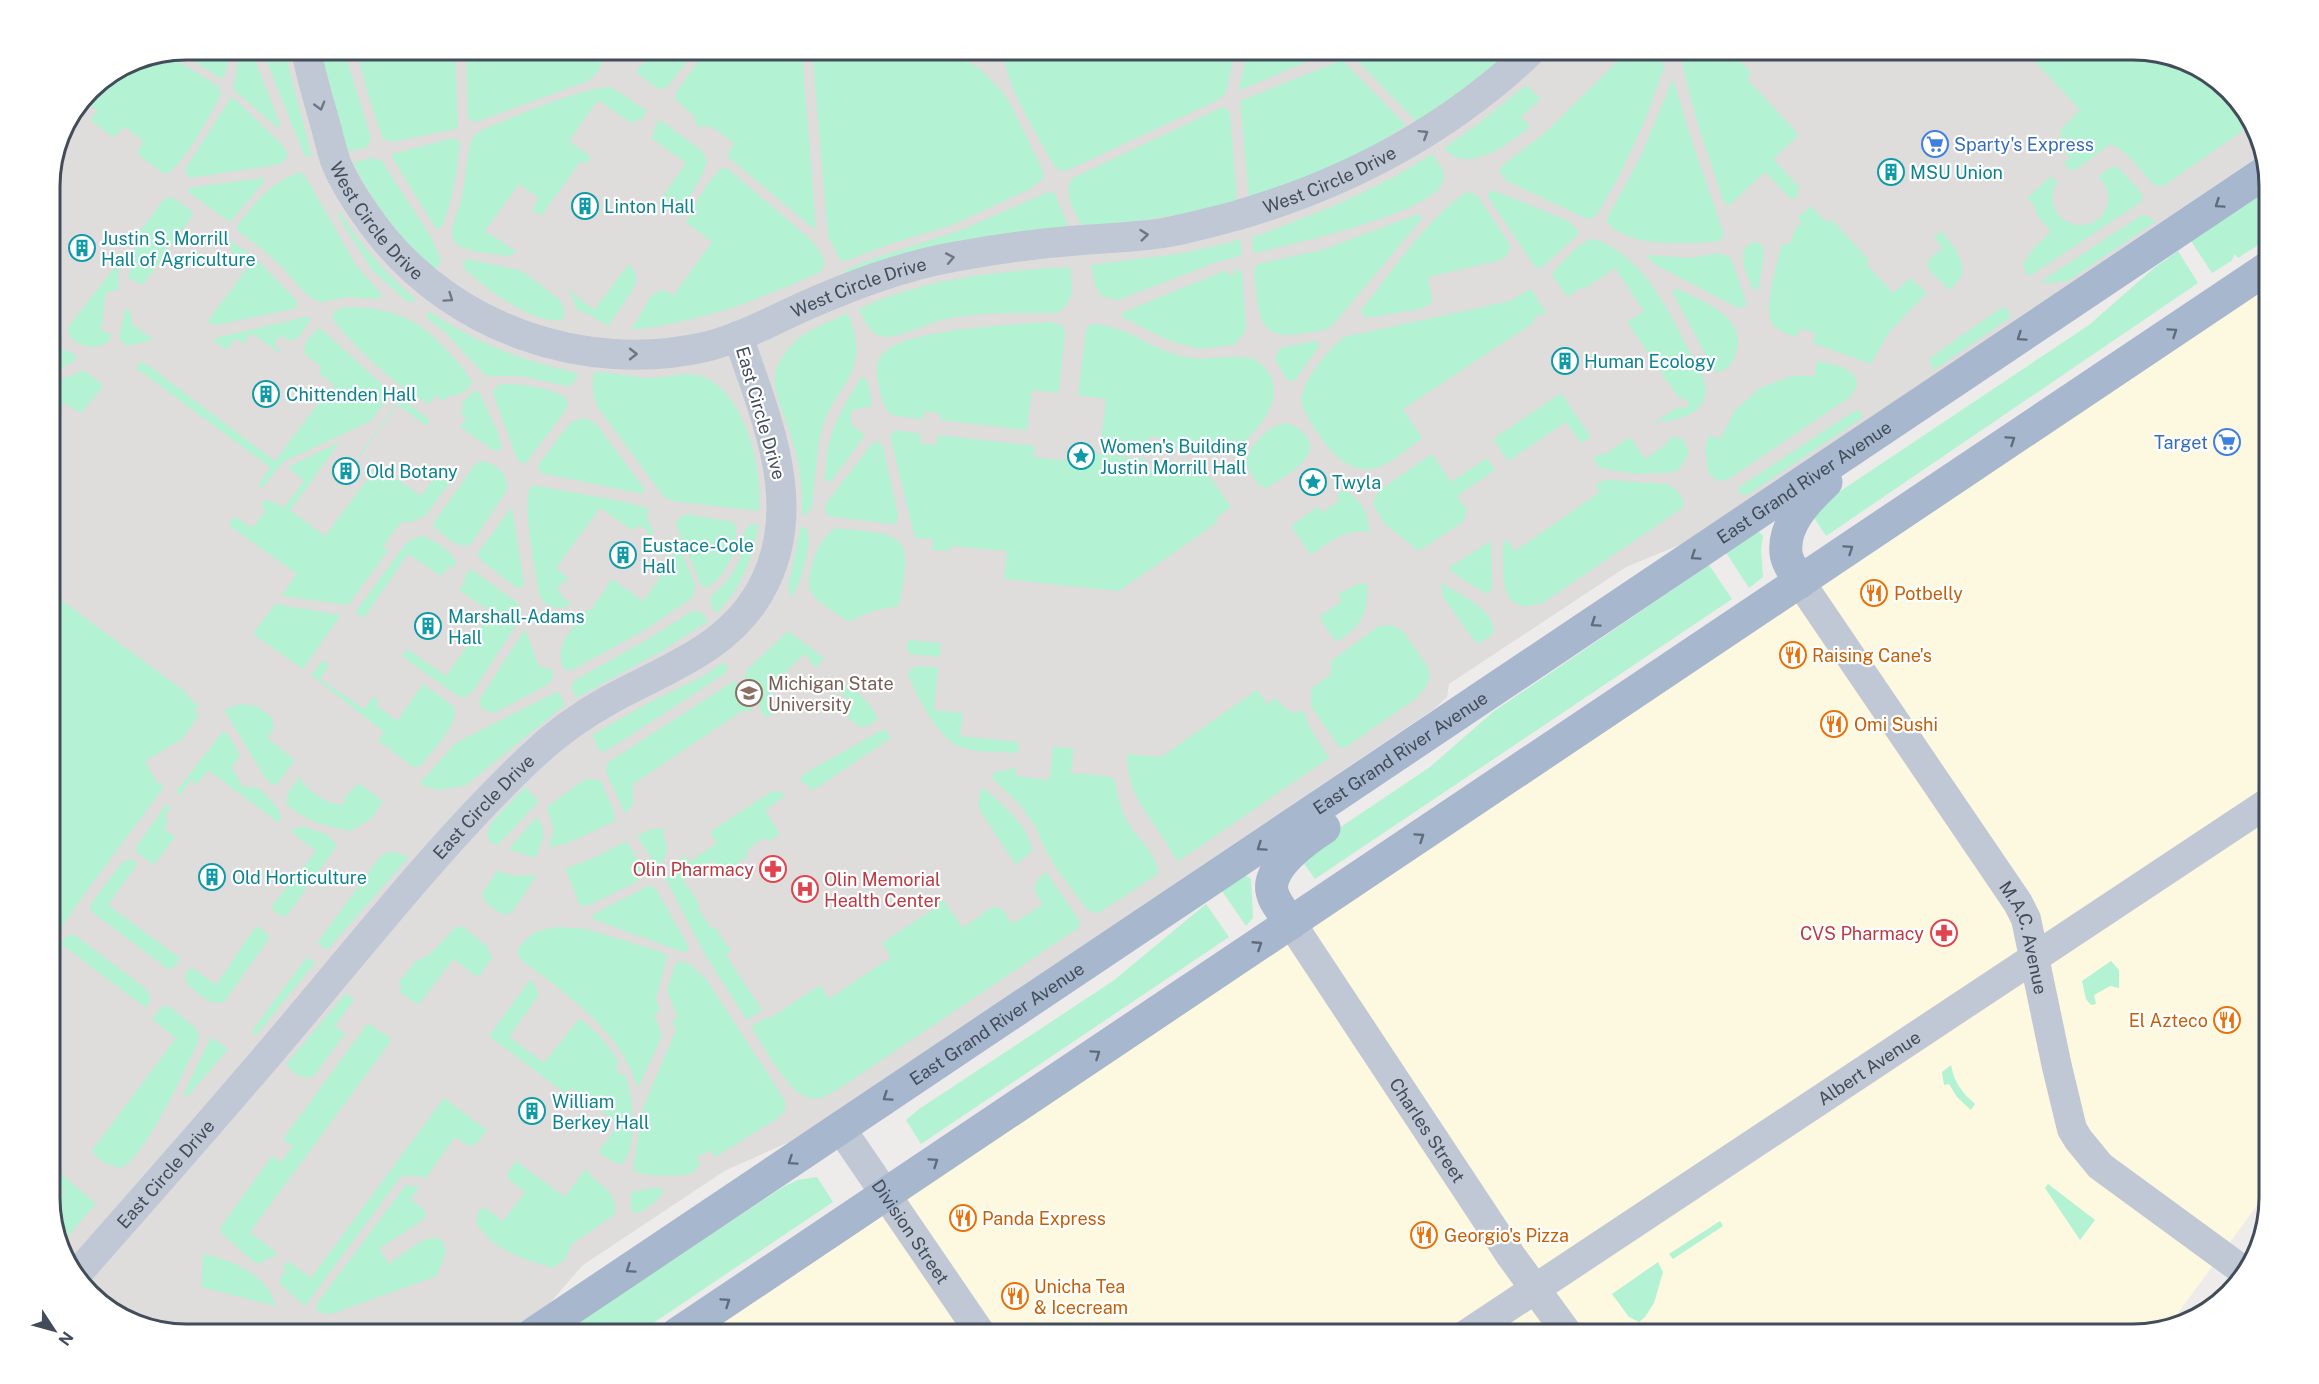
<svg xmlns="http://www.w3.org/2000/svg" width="2319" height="1384" viewBox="0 0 2319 1384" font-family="'Public Sans',sans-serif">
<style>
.commercial{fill:#fdf8e0}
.education{fill:#dfdcdc}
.green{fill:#b3f2d2}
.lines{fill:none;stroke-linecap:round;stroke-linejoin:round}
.minor{stroke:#bfc8d4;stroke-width:30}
.primary{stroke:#a7b7cd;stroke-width:33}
.oneway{stroke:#6e7785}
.oneway2{stroke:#606c7c}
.labels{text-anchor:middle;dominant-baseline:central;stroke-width:4.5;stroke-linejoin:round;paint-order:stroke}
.shop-label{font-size:18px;fill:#366cbe;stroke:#fff;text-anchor:start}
.culture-label{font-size:18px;fill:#0d838f;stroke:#fff;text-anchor:start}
.street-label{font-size:18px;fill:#424c5a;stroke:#fff}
.food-label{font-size:18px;fill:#c56008;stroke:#fff;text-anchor:start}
.education-label{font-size:18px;fill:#785e54;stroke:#fff;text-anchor:start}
.health-label{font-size:18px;fill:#be3a42;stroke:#fff;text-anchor:end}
.rim{fill:none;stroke:#424c5a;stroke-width:3}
</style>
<rect width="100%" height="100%" fill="#eeebeb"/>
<path class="commercial" d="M 2269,274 L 2269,1189 L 2170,1324 L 2133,1334 L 690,1334 Z"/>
<path class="education" d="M 186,50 L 2133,50 L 2201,68 L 2251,118 L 2262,154 L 1682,544 L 1626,567 L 1449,684 L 1447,697 L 1434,709 L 794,1140 L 726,1170 L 583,1265 L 549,1304 L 503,1334 L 186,1334 L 118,1316 L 68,1266 L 50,1206 L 50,178 L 60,134 L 90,89 L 134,60 Z"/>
<path class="green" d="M 186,50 L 231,50 L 224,78 L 220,78 L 179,51 Z
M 240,50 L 251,50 L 280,124 L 278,128 L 233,89 Z
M 262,50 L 284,50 L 312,157 L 307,157 L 304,154 Z
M 320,50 L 344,50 L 370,135 L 370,143 L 366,148 L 348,151 Z
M 357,50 L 455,50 L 458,127 L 455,129 L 392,142 L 383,139 L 366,88 Z
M 466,50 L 601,50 C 604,64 600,72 588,81 L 476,122 L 471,121 L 468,117 Z
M 669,50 L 696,50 L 668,86 L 660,90 L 638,74 L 637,71 L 639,66 Z
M 706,50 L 802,50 L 816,229 L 813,228 L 727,156 L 734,143 L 712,127 L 696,126 L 695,117 L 675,99 L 677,91 Z
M 812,50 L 950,50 L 981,70 L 1002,91 L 1012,107 L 1043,171 L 1044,178 L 1028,190 L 952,225 L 890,244 L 846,261 L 841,261 L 828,236 Z
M 1002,50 L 1235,50 L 1226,93 L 1218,100 L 1068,170 L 1061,171 L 1054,166 C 1034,129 1009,92 1002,50 Z
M 1247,50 L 1333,50 L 1239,91 Z
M 1357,50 L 1511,50 L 1490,69 L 1417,122 L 1353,56 Z
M 1629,50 L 1660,50 L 1664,68 L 1643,125 L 1618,178 L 1596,216 L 1587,219 L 1507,181 L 1499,171 L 1502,166 L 1547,131 Z
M 1680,50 L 1716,50 L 1726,60 L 1732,61 L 1736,57 L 1752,74 L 1747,79 L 1799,135 L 1773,159 L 1800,188 L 1796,191 L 1799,193 L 1792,200 L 1765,172 L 1730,205 L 1727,205 L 1724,202 C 1707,152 1689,102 1680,50 Z
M 2024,50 L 2133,50 L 2201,68 L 2250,117 L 2241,122 L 2245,129 L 2165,185 L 2158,186 L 2153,184 C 2140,170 2128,151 2110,144 L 2077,169 L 2071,171 L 2064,163 L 2070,157 L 2061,148 L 2064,144 L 2058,138 L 2063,133 L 2060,130 L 2080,110 Z
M 166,54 L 218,86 L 221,94 C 213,110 181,172 164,174 L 137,154 L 143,141 L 125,127 L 113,137 L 90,120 L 97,111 L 83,99 L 90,89 L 134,60 Z
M 1342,60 L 1406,125 C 1358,159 1303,178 1249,199 L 1240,101 Z
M 1673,79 L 1690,136 L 1724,234 L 1720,241 C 1691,244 1624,249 1606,220 L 1639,160 Z
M 1526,85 L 1541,99 L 1521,117 L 1530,127 C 1513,141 1479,166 1455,157 C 1451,155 1447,151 1444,148 L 1474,127 Z
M 611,87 L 647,111 L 640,121 L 636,119 L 633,124 L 598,100 L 569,141 L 591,157 L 586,164 L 581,161 L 541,216 L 532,209 L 539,198 L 519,184 L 485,231 L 516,251 L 513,255 L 508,256 C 495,254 461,252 454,241 C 448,231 458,212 461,201 C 466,184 466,150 473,137 L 478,132 C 515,117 572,90 611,87 Z
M 231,98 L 235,99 L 284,147 C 291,156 286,161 277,165 L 189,178 L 185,171 L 187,166 Z
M 1223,107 L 1227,109 L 1230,114 L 1237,201 L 1208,210 L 1083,229 C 1076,214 1061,192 1073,178 Z
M 660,120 L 702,151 L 707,160 L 704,171 L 679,217 L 658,203 L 686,163 L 651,138 L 655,132 L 653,130 Z
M 454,138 L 460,142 C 457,171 453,200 442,227 L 438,229 L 435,227 L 392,157 L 392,154 Z
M 1432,154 C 1438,162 1447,172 1443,182 C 1431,214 1290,244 1256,253 L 1252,250 L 1253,237 C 1315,215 1377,190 1432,154 Z
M 371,158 L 381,160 L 431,237 L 441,260 L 436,270 C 401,240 374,204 353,163 Z
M 2117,166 L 2141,192 L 2143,199 L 2141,202 L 2028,277 L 2023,265 L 2033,249 L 2051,231 L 2038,217 L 2034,205 L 2027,198 L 2051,176 L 2057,182 C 2035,224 2101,244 2108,201 C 2109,192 2105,183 2098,176 L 2112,167 Z
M 722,168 L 727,168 L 810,239 C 818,249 830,260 820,272 C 754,302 703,321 631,330 L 651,296 L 663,289 L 673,296 L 712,242 L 686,222 C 696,204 706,181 722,168 Z
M 298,173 L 303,173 L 306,177 L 355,264 L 382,295 L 379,299 L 348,297 L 322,302 C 303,298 293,276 279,264 C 266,252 252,241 238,231 L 237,226 C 254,203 270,183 298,173 Z
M 261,178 L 264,178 L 264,182 L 230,222 L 187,191 L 190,188 Z
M 2269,188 L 2269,238 L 2238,258 L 2235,254 L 2231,261 L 2212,273 L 2191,241 Z
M 1493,190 L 1568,221 L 1578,230 L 1578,235 L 1540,269 L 1535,267 L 1488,197 L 1488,193 Z
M 1053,192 L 1055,194 L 1069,228 C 991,234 917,245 845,275 L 842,272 L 864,262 L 964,229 L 1046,193 Z
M 1466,192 L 1476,194 L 1511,246 L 1507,256 L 1497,261 L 1428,277 L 1432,298 L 1431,303 L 1421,309 L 1367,318 L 1361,312 L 1363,308 C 1393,269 1426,221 1466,192 Z
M 168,197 L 177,200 L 194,213 L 143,285 L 128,278 L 138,234 L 164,199 Z
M 1811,206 L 1827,223 L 1831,219 L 1869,260 L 1866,264 L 1893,293 L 1910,278 L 1927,293 L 1889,332 L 1871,364 L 1813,343 L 1815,333 L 1800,329 L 1796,337 C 1788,334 1777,331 1772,323 C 1763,304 1778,263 1782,243 L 1789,245 L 1796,228 L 1802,222 L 1797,218 Z
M 339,211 C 360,245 386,274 416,300 L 414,302 L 408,302 L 373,271 L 341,221 L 338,215 Z
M 1416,215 L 1421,215 L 1421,220 L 1332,326 C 1324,331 1315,332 1305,333 C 1268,340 1259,327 1256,291 C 1255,282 1252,272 1257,264 L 1322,250 Z
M 2142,215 L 2151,218 L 2155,222 L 2068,281 L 2051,283 L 2040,282 Z
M 1941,231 C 1951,242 1969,263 1960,279 C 1957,283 1952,287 1949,290 L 1928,269 L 1929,267 L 1926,263 L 1943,247 L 1934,238 Z
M 1591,239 C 1601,239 1608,245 1616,250 C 1651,273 1670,313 1688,349 C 1695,362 1709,381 1705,396 C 1700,416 1681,417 1665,422 L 1663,419 L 1656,424 L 1655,422 L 1676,408 L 1689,407 L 1687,400 L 1678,397 L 1627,322 L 1644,311 L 1615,268 L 1584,289 L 1580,288 L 1571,294 L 1570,297 L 1565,294 L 1552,275 L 1553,272 L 1577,247 Z
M 229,240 L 253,256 L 296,300 L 297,306 L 293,309 L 217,325 L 207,322 L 248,267 L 231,254 L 233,250 L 225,243 Z
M 1240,240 L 1242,254 L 1240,256 L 1217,262 L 1118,300 L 1108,298 L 1101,295 L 1095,286 L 1091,265 L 1185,253 Z
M 1755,242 L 1762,245 L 1764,252 L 1759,286 L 1757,291 L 1752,288 C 1747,272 1733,248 1755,242 Z
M 2178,251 L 2198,283 L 1826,536 L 1811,513 L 1824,502 L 2089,325 L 2154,268 Z
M 1720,253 L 1731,258 L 1746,302 L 1745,307 L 1736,307 L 1656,265 L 1647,257 L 1647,255 L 1690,258 Z
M 467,259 L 522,271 L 559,299 C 563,304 566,313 563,319 C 538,329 479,284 462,266 Z
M 629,264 L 636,273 L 636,282 L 632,291 L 608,326 L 589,314 L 577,310 L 572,296 L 565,287 L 594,310 Z
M 115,267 L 119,268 L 118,290 L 106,292 L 101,330 L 112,335 C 105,356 66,346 68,327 Z
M 1070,267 C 1072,285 1076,304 1056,313 C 1019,313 982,312 945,319 C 929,323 900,337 887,337 C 871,337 865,321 859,309 C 925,278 999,271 1070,267 Z
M 1234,268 L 1242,272 L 1246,330 L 1234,345 L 1200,349 L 1170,341 L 1122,317 L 1122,313 L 1126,311 L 1227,270 L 1228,275 L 1235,274 Z
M 1531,289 L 1547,314 L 1542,313 L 1534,319 L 1533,323 L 1403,409 L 1422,438 C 1408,448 1392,464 1375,468 C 1341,478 1314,430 1301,404 C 1301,381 1327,351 1344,337 L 1510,301 Z
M 1674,289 L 1678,289 C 1703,302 1748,317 1736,353 C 1733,363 1727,371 1717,372 L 1713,369 L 1673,293 Z
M 345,307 C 392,307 419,318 450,354 C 458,363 467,372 472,383 C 467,392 458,396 449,396 L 443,401 L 436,395 L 429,404 C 392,383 360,353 333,320 L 333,312 Z
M 2001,308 L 2007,309 L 2011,317 L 1934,370 L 1929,362 L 1930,358 Z
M 125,309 L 131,312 L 132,324 L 154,340 L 128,346 L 121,341 L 119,337 Z
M 429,311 C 474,342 523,362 578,373 L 575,381 L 571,386 L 567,386 L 521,376 L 486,376 L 444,331 L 426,317 Z
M 848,313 C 874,377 832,383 820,437 C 816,459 815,483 812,506 L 806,515 L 802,514 C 803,486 799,462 791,436 C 786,417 772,393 775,373 C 777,363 785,352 792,345 C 806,329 830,322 848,313 Z
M 305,317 L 311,319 L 310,321 L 298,338 L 289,341 L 280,335 L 274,345 L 280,350 L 279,353 L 252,333 L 243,344 L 236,338 L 226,350 L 212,339 Z
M 1050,322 L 1062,325 L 1065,332 L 1059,393 L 1032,390 L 1027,430 L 940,420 L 940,414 L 925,411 L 923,419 C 896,415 887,422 880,391 C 878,381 874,369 879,359 C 893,328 1017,325 1050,322 Z
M 1091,324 C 1126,324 1152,351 1185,357 C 1207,362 1228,354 1250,358 C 1257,360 1263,365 1268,372 C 1288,399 1254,435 1233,453 L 1164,447 L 1165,439 L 1150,436 L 1148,445 L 1101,439 L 1106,399 L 1078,395 L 1086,329 Z
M 319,327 L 387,389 L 389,396 L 371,421 L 283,462 L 262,488 L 258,486 L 270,467 L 136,368 L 142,361 L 275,461 L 328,390 L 331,392 L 334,388 L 333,384 L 320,374 L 320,366 L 304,353 L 305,343 Z
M 1315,341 L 1320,345 L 1296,379 L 1291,381 L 1286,378 L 1275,359 L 1280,348 Z
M 56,348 L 74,353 L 76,360 L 50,374 L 50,354 Z
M 1821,362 C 1839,364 1871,375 1850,397 L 1727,480 L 1720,481 L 1708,474 L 1705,448 L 1709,435 L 1720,439 L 1735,410 L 1760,388 L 1792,376 L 1815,376 L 1816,363 Z
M 81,371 L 86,372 L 102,384 L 102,388 L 81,413 L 64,403 L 56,413 L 50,408 L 50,385 Z
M 594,372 C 613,372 631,377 649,378 C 667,378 687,370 704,377 C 746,395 763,470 759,511 L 672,501 L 664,497 L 599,409 C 592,396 592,387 594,372 Z
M 864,377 L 868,382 L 872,406 L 853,410 C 846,422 855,429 865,435 L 832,480 L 828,482 L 825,480 C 826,468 826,455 829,443 C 835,419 848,399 860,379 Z
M 501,384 C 523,384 545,387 565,397 L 568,402 L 566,410 L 525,464 L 519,461 L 516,456 L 493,394 L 493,390 Z
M 476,391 L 479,392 L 497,430 L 502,447 L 499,451 L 493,450 L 460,427 L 466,418 L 460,413 L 463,409 L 462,403 L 471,393 Z
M 1561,393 L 1591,437 L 1581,443 L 1566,422 L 1508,461 L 1493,439 Z
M 400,400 L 407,403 L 429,419 L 427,426 L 398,405 L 360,456 L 359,455 Z
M 1858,410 L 1861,412 L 1862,417 L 1859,420 L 1747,495 L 1739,494 L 1739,487 L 1854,411 Z
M 583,418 L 590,420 L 597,425 L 644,488 L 643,494 L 540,473 L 538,465 L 570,423 Z
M 1286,423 C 1295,426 1304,430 1308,439 C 1319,461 1280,478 1266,489 L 1263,485 L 1259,486 L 1244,462 C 1252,445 1266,426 1286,423 Z
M 895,430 L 921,434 L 920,443 L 936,445 L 938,435 L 1035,446 L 1033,457 L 1090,463 L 1092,453 L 1146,459 L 1145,470 L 1162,470 L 1163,462 L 1193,464 L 1200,468 L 1213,481 L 1231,507 L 1216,518 L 1218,522 L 1119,591 L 1004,579 L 1007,551 L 951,546 L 950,551 L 935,550 L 932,549 L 933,539 L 915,538 L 890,436 Z
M 1674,436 L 1684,440 L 1689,453 L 1681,467 L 1675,472 L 1635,474 L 1599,468 L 1593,459 L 1601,453 L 1604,455 L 1630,437 L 1645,459 L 1668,443 L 1667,441 Z
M 877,441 L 883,447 L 898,515 L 897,522 L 893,524 L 828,516 L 825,509 L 827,502 L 871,445 Z
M 340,442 L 290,510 L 325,536 L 378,465 L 421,496 L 438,473 L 447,480 L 448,485 L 425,516 L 409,523 L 402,521 L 383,546 L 388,551 L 348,605 L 281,596 L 297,574 L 230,526 L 229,522 L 236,517 L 252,528 L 266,511 L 261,507 L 264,501 L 268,500 L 276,504 L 277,503 L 284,508 L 304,481 L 288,467 Z
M 1432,454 L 1451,482 L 1487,458 L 1495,470 L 1457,496 L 1467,510 L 1464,521 L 1419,551 L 1384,523 L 1374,506 L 1373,501 L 1380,490 Z
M 481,461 C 497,463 509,475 507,490 L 471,544 C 458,551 446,536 435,528 L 433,524 L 476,463 Z
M 1607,480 L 1666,484 C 1676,488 1682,495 1684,505 L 1681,509 L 1544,602 C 1511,615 1503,595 1503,567 C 1503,557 1501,547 1506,539 L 1515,551 L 1600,492 L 1595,484 Z
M 532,485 L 621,501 L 648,508 L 647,518 L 654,532 L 647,538 L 648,534 L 645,528 L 638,526 L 632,530 L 600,508 L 556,568 L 569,579 L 559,585 L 558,591 L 570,604 L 576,603 C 561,610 546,611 539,594 C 536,574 520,499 532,485 Z
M 1345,490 C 1361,500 1369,513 1369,532 C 1346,529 1329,542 1311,555 L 1291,526 L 1317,507 L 1323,512 L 1339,501 L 1337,494 Z
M 512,507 L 524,584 L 522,588 L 517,588 L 482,561 L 477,554 Z
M 687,514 L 734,522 C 742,542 726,580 705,588 L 702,587 L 677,528 L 676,523 L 682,516 Z
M 751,524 L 759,525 C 752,560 741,589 716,614 L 709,600 L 711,596 C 724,585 736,572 741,555 C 743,545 741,530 751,524 Z
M 801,526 L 808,530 C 811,548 801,584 791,598 L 788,586 Z
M 837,528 C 908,535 913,534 899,606 L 873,611 L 848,622 C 839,615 816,602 811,592 C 803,577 820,533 837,528 Z
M 1759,532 L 1763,536 L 1761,549 L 1763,577 L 1749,588 L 1725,551 Z
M 422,536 C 433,539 453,552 456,562 L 452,569 L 449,566 L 441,576 L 408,554 L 364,618 L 355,612 L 408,541 Z
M 1491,541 L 1492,584 L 1491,591 L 1487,594 L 1462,579 L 1448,568 Z
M 679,546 L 695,584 L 694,595 L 689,600 L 643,631 L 570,671 L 563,668 C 554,645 573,627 586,610 L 591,610 L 612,579 L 643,601 L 673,560 L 670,558 Z
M 1709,565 L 1732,599 L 1315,879 L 1301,859 L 1314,845 L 1430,767 L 1493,712 Z
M 471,569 L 518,603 L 522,611 L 521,618 L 473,691 L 464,698 L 455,694 L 402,656 L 407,649 L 446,676 L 491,612 L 459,590 L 466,580 L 464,577 Z
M 1367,583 C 1368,613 1363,626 1336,642 L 1319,617 L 1342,601 L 1338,594 L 1358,584 Z
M 1441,583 C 1456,592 1502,613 1492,635 L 1478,644 L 1473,639 L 1443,597 Z
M 50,592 L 187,693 L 189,698 L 199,705 L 193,713 L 201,713 L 182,739 L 145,761 L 156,781 L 164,787 L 83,896 L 50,944 Z
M 275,604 L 341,615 L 303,669 L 253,634 Z
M 694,610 L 703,614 L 708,621 L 662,651 L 576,698 L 571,688 L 574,681 L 648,639 Z
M 1391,625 L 1403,631 L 1428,667 L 1430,677 L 1426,687 L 1417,698 L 1346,747 L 1340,748 L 1311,706 L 1311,689 L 1331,674 L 1331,661 L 1379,626 Z
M 525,629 L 539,666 L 553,670 L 552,680 L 547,685 L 496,712 C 487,713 483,711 479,703 L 481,697 Z
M 788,631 L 824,658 L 817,667 L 812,665 L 807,654 L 802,656 L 770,688 L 774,708 L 773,714 L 765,718 L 745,678 L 746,671 Z
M 908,640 L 941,643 L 940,657 L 909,654 L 907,650 Z
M 323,660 L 329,665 L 320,679 L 364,709 L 373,697 L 379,700 L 376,705 L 397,721 L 423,684 L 453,706 C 463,720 432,751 423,763 L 418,767 L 413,767 L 378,740 L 384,732 L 311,675 Z
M 723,662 L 728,669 L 726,673 L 606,751 L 599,751 L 592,735 L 648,703 L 702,677 Z
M 916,666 L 938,667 L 934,710 L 963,713 L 960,736 L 1019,742 L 1018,753 C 1001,752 973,753 958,746 C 938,737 916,695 908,675 L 909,671 Z
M 734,681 L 740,685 L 752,711 L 742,711 L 633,784 L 633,804 L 625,814 L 606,772 L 607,763 Z
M 842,683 C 856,688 873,705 878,719 L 868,726 L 859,727 L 841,712 L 846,696 L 837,691 Z
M 1257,690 L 1267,704 L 1275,698 L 1286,709 L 1294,713 L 1303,710 L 1309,726 L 1329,758 L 1177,862 C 1160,824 1126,801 1127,754 L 1161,757 Z
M 557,692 L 560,694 L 565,705 L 465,786 L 439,790 L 419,784 L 457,742 Z
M 241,704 L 256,706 L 272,717 L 274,728 L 267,738 L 295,760 L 278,783 L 273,785 L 266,779 L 224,710 Z
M 882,730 L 886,730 L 891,738 L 812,791 L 806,783 L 804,785 L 801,781 L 801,777 L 805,773 Z
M 223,731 L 228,734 L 240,755 L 232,768 L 243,787 L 258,787 C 266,797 286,810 279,823 L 208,770 L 197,784 L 191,780 L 180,795 L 176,792 Z
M 1053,746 L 1074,749 L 1071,773 L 1108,776 L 1115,780 C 1117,795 1120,808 1127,821 C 1136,839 1158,852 1158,874 L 1100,912 L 1092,913 L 1086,908 L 1056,868 L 1045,849 L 1035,826 L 1022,807 L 991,777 L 996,772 L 1016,768 L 1016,776 L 1049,780 Z
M 301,775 L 300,780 C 311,792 329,807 345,804 L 344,799 L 358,783 L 383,801 L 372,818 L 351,831 C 329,827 301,821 286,802 L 288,793 Z
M 585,779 L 600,780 L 614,811 L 615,821 L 566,844 L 549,847 L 554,829 L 548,812 L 548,806 Z
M 525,787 L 539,801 L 497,846 L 490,841 L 487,836 L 490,824 Z
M 982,787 C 1000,802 1029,825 1032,851 L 1016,865 L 980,811 L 978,803 Z
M 772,791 L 781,792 L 785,796 L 765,810 L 780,834 L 770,841 L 763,838 L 748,849 L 747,857 L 721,874 L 712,861 L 683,880 L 700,905 L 697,907 L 711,928 L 715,927 L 731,951 L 726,955 L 762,1010 L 747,1020 L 704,953 L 666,879 L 684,855 L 689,862 L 717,843 L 710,832 Z
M 168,805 L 171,807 L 164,817 L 169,821 L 164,829 L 175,837 L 154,865 L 138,853 L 135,849 L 165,806 Z
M 536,817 C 549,832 542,842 535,858 L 509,849 Z
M 302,826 L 328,835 L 336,844 L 336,847 L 289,913 L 283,917 L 272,910 L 273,909 L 271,907 L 316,851 L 290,831 Z
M 660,828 L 665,831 L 663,835 C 669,845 668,857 659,865 L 653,861 L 637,836 L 652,829 Z
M 626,841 L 642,866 L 644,875 L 634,883 L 587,906 L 580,905 L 565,869 L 598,856 Z
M 390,851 L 409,857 L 327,950 L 317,943 L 380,857 Z
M 129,859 L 138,863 L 108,905 L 181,959 L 171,969 L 168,969 L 92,912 L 90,905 L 121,864 Z
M 497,871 L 516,876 L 537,875 L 513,911 L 506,915 C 496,912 485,904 482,894 Z
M 1046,872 L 1080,921 L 1078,928 L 837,1090 C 828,1095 820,1100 810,1098 C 788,1094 764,1046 751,1027 L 767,1017 L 769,1019 L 820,985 L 829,999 L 891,957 L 882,943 L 934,909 L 932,904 L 942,898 L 963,928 L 994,906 L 1002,909 L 1012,924 L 1043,904 L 1034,890 L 1037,880 Z
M 1245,875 L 1251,879 L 1253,918 L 1246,926 L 1222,891 Z
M 650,885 L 656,889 L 688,946 L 688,951 L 683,952 L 592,919 L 594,914 Z
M 1206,904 L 1229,937 L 921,1144 L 906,1120 L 919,1109 L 1113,981 Z
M 256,926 L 266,932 L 269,939 L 224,1002 C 210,1007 197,992 187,984 L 185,975 L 191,967 L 216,985 Z
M 457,926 L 463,927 L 489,948 L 489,954 L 493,957 L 478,977 L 453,959 L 420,1003 L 416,1004 L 399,991 L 402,987 L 398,983 L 415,962 L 430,954 Z
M 557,927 L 586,929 L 662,952 L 667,957 L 656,999 L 660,1011 L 654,1014 L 662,1036 L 638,1088 C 622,1039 589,1013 551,982 C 540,973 527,966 518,956 L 519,951 L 517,950 C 529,934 538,929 557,927 Z
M 75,935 L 146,989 L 151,998 L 146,1008 L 61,944 L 66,936 Z
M 307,957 L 315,963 L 256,1035 L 251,1032 Z
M 682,961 L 692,966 L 706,979 L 784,1099 L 786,1110 L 778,1118 L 717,1156 L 714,1156 L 711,1150 L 697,1157 L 700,1165 C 697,1169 693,1173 688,1174 C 678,1177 642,1176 634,1171 C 632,1166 642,1114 644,1105 L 676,1030 L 672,1021 L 678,1018 L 667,991 L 675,964 Z
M 2111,961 L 2119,970 L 2119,988 L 2110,986 L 2094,995 L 2096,1004 L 2091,1005 L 2086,999 L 2082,981 Z
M 530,980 L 536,985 L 535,987 L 539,995 L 509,1037 L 544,1063 L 579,1019 C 595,1028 610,1047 620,1063 L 615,1066 L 620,1075 L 625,1074 C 633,1098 639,1142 623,1164 L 615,1163 L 598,1152 L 619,1124 L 571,1088 L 566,1094 L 489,1036 Z
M 346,993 L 354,1000 L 335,1026 L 345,1034 L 313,1077 C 301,1080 293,1073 286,1064 Z
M 165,1006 L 170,1007 L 197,1029 L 199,1040 C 183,1072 149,1151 122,1168 L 106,1164 L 91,1152 L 176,1038 L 152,1019 L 161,1007 Z
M 368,1023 L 390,1038 L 391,1041 L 250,1232 L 277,1253 L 272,1259 L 269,1257 L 262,1263 L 255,1263 L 221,1233 L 220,1230 L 222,1225 L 272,1156 L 281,1162 L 293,1146 L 283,1139 Z
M 211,1037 L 228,1049 L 189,1095 L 185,1097 L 184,1093 Z
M 1951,1065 C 1954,1082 1962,1093 1975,1104 L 1971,1110 L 1957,1097 L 1949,1084 L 1944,1085 L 1942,1072 Z
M 444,1098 L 487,1130 L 475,1145 L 469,1146 L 455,1137 L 425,1179 L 422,1177 L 402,1175 L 305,1306 L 280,1284 L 279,1280 L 286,1270 L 283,1267 L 288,1261 L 311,1278 Z
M 516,1161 L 565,1197 L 585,1169 C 591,1174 589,1174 594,1179 C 606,1188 620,1199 614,1215 L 572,1244 L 565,1260 L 552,1268 C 518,1256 499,1254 476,1224 L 478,1211 L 485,1208 L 503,1221 L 525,1192 L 507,1178 L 508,1172 Z
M 50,1167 L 57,1170 L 96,1204 L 61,1244 L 50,1208 L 64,1190 L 50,1179 Z
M 817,1177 L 833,1202 L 637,1334 L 561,1334 L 783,1187 L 798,1180 Z
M 2048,1184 L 2095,1220 L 2080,1240 L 2045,1188 Z
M 406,1185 L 415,1186 L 419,1188 L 410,1200 L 424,1209 L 426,1214 L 424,1219 L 379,1249 L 389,1264 C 403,1255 427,1231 442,1240 L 446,1251 L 437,1276 L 331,1314 L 317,1312 L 317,1303 Z
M 658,1187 L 663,1190 C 662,1199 642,1214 633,1213 L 631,1210 L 631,1192 Z
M 1720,1221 L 1723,1226 L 1673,1259 L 1669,1254 Z
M 203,1253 C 234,1263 265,1271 276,1306 L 201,1287 Z
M 1658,1262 L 1663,1272 L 1654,1303 L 1645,1317 L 1639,1322 L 1629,1317 L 1612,1294 Z"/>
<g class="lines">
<g class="minor">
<path id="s1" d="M 306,50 C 311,76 319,102 326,127 C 329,139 332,151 336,163 C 346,187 362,210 378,231 C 454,329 585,374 705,347 C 738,339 770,322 800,308 C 850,286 899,267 953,257 C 995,249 1040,243 1083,240 C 1110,238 1137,237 1163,233 C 1187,229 1211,222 1235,216 C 1346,184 1448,130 1532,50"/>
<path id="s2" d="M 1800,582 L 2018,903 L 2026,919 L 2057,1067 L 2072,1129 L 2078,1139 L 2100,1166 L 2245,1272"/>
<path id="s3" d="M 1291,923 L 1511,1256 L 1568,1334"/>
<path id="s4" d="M 841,1129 L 981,1334"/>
<path id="s5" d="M 76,1275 C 152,1189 228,1103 301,1016 C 375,928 446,838 529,759 C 553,736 580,716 609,700 C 663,670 726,650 759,593 C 808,510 766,419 738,336"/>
<path id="s6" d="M 1467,1334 L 2269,802"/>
</g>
<g class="primary">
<path d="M 1800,582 C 1795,573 1787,563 1786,553 C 1783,524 1807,500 1826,482"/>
<path d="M 1291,923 C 1285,914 1274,903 1272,891 C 1267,867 1307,839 1324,828"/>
<path id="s7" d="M 533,1334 L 2267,171"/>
<path d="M 677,1334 L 2269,267"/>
</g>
</g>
<defs><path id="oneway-chevron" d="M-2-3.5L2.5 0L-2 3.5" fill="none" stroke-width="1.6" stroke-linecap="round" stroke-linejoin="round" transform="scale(1.5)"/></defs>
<g class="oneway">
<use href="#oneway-chevron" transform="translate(320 106) rotate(74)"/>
<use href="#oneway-chevron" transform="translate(1424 134) rotate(-32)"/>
<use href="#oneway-chevron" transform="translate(1144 235) rotate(-6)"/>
<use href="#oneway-chevron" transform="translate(950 258) rotate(-11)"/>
<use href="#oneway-chevron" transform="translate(449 298) rotate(35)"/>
<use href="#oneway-chevron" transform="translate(633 354)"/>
</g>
<g class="oneway2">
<use href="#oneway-chevron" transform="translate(2219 204) rotate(146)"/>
<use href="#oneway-chevron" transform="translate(2173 332) rotate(-34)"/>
<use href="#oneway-chevron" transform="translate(2021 337) rotate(146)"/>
<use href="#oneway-chevron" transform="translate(2011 440) rotate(-34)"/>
<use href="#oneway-chevron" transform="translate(1849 549) rotate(-34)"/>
<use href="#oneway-chevron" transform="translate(1695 556) rotate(146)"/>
<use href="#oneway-chevron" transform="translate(1595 623) rotate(146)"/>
<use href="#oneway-chevron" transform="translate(1420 837) rotate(-34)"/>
<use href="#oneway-chevron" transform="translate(1261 847) rotate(146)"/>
<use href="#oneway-chevron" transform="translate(1258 945) rotate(-33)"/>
<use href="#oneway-chevron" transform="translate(1096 1054) rotate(-34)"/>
<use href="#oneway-chevron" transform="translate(887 1097) rotate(146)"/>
<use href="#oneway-chevron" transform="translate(792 1161) rotate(146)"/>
<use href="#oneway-chevron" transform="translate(934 1162) rotate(-34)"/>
<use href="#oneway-chevron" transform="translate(630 1269) rotate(146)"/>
<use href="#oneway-chevron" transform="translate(726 1302) rotate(-34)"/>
</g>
<defs>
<symbol id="supermarket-ring" viewBox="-11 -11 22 22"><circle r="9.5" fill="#fff" stroke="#3f7fe0" stroke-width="1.5"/><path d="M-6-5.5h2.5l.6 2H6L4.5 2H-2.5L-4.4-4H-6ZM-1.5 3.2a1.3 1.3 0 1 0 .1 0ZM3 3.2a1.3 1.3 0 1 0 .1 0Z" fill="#3f7fe0"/></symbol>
<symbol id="building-ring" viewBox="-11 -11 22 22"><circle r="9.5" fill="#fff" stroke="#0f9aa8" stroke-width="1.5"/><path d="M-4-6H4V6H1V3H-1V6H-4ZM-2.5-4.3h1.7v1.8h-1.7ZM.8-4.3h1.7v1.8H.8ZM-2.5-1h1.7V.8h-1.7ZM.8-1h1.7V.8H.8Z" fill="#0f9aa8"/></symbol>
<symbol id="sight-ring" viewBox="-11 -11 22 22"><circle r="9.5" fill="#fff" stroke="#0f9aa8" stroke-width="1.5"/><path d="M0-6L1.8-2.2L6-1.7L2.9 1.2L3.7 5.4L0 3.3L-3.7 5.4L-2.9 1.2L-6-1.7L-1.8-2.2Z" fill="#0f9aa8"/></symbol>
<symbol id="restaurant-ring" viewBox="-11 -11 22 22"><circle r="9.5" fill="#fff" stroke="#e8710a" stroke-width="1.5"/><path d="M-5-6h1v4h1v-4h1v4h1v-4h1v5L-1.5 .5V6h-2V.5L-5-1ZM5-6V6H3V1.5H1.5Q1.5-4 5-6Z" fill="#e8710a"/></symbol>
<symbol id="university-ring" viewBox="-11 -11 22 22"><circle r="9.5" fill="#fff" stroke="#8d6e63" stroke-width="1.5"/><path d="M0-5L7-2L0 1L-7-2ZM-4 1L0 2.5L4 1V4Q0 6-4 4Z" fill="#8d6e63"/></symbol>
<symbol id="pharmacy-ring" viewBox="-11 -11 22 22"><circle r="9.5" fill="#fff" stroke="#e0444e" stroke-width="1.5"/><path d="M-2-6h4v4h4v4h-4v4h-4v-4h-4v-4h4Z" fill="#e0444e"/></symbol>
<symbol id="hospital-ring" viewBox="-11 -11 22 22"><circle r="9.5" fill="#fff" stroke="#e0444e" stroke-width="1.5"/><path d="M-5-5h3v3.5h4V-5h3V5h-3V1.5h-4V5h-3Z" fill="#e0444e"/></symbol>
</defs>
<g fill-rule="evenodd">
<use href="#supermarket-ring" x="1920" y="129" width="30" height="30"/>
<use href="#building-ring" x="1876" y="157" width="30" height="30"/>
<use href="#building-ring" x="570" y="191" width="30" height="30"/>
<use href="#building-ring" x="67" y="233" width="30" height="30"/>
<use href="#building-ring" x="1550" y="346" width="30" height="30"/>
<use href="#building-ring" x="251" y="379" width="30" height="30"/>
<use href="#supermarket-ring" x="2212" y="427" width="30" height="30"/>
<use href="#sight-ring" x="1066" y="441" width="30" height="30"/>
<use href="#building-ring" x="331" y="456" width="30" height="30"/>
<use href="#sight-ring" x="1298" y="467" width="30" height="30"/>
<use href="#building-ring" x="608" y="540" width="30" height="30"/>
<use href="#restaurant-ring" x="1859" y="578" width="30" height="30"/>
<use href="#building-ring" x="413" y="611" width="30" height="30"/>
<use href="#restaurant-ring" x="1778" y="640" width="30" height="30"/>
<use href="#university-ring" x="734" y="678" width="30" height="30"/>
<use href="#restaurant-ring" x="1819" y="709" width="30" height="30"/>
<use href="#pharmacy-ring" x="758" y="854" width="30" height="30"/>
<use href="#building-ring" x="197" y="862" width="30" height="30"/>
<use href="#hospital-ring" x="790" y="874" width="30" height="30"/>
<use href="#pharmacy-ring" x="1929" y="918" width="30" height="30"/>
<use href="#restaurant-ring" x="2212" y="1005" width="30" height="30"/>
<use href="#building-ring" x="517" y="1096" width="30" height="30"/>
<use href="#restaurant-ring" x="948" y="1203" width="30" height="30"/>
<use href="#restaurant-ring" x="1409" y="1220" width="30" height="30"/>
<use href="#restaurant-ring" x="1000" y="1281" width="30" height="30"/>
</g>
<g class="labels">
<g class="shop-label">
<text x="1954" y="144">Sparty's Express</text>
<text x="2208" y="442" text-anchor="end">Target</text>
</g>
<g class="culture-label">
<text x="1910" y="172">MSU Union</text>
<text x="604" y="206">Linton Hall</text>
<text x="101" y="238">Justin S. Morrill<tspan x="101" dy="21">Hall of Agriculture</tspan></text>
<text x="1584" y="361">Human Ecology</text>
<text x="286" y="394">Chittenden Hall</text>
<text x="1100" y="446">Women's Building<tspan x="1100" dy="21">Justin Morrill Hall</tspan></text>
<text x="366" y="471">Old Botany</text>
<text x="1332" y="482">Twyla</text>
<text x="642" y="545">Eustace-Cole<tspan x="642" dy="21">Hall</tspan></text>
<text x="448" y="616">Marshall-Adams<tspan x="448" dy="21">Hall</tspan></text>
<text x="232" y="877">Old Horticulture</text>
<text x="552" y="1101">William<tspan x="552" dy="21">Berkey Hall</tspan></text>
</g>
<g class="street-label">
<text stroke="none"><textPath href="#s1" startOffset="1214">West Circle Drive</textPath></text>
<text stroke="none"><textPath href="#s1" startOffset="188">West Circle Drive</textPath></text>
<text stroke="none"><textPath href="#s1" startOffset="728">West Circle Drive</textPath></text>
<text transform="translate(761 413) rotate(74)">East Circle Drive</text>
<text stroke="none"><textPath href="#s7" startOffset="1530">East Grand River Avenue</textPath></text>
<text stroke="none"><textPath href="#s7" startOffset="1044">East Grand River Avenue</textPath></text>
<text stroke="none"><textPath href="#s5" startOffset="621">East Circle Drive</textPath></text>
<text stroke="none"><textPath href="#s2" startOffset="423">M.A.C. Avenue</textPath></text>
<text stroke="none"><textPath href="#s7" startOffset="558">East Grand River Avenue</textPath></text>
<text stroke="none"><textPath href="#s6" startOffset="482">Albert Avenue</textPath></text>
<text stroke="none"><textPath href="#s3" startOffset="248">Charles Street</textPath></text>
<text stroke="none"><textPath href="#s5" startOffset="135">East Circle Drive</textPath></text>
<text stroke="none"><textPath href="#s4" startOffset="124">Division Street</textPath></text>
</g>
<g class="food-label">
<text x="1894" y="593">Potbelly</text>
<text x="1812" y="655">Raising Cane's</text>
<text x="1854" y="724">Omi Sushi</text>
<text x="2208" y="1020" text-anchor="end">El Azteco</text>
<text x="982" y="1218">Panda Express</text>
<text x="1444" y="1235">Georgio's Pizza</text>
<text x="1034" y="1286">Unicha Tea<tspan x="1034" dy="21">&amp; Icecream</tspan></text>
</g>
<g class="education-label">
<text x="768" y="683">Michigan State<tspan x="768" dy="21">University</tspan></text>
</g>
<g class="health-label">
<text x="754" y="869">Olin Pharmacy</text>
<text x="824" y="879" text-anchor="start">Olin Memorial<tspan x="824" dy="21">Health Center</tspan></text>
<text x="1924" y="933">CVS Pharmacy</text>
</g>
</g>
<path d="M0 0H2319V1384H0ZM186 60H2133A126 126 0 0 1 2259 186V1198A126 126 0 0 1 2133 1324H186A126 126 0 0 1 60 1198V186A126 126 0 0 1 186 60Z" fill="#fff" fill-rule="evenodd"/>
<path class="rim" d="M186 60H2133A126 126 0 0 1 2259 186V1198A126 126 0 0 1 2133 1324H186A126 126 0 0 1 60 1198V186A126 126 0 0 1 186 60Z"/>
<g transform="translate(54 1330) rotate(126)" stroke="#ffffff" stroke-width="4.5" paint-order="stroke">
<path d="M0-4.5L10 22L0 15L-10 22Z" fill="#424c5a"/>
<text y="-9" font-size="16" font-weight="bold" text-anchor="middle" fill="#424c5a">N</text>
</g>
</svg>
